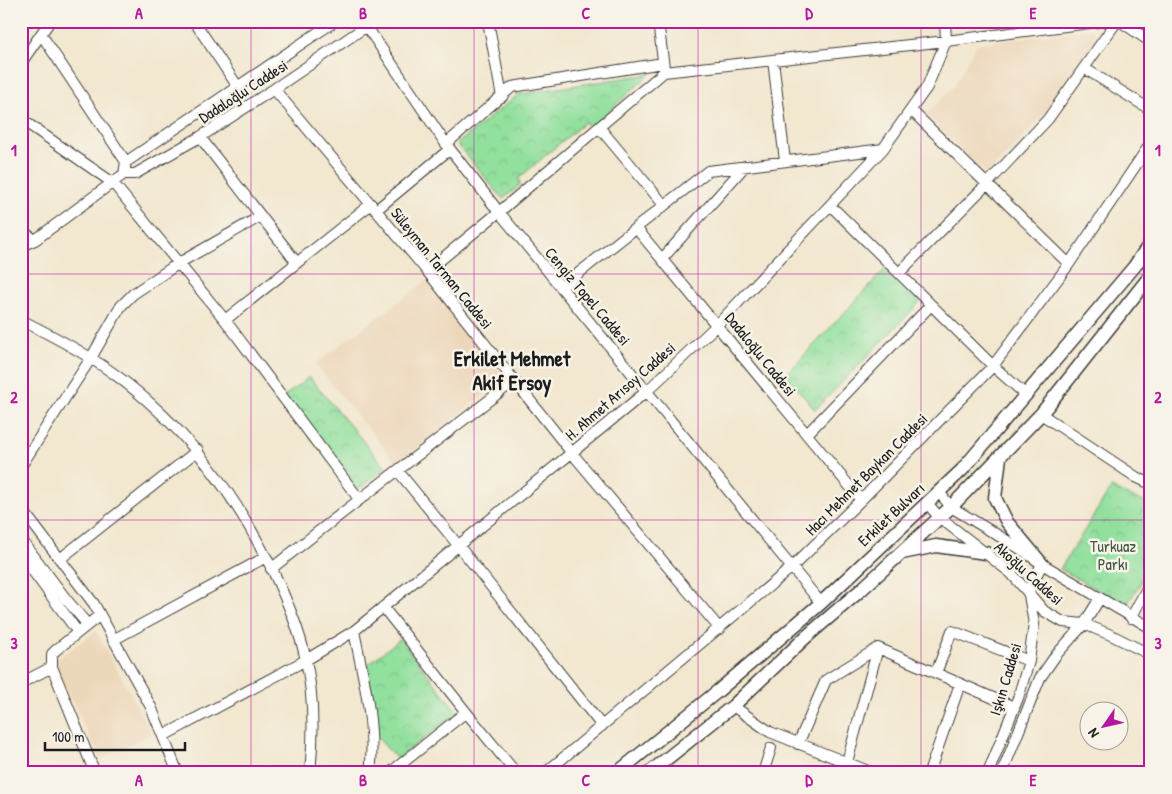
<svg xmlns="http://www.w3.org/2000/svg" width="1172" height="794" viewBox="0 0 1172 794" font-family="'Patrick Hand',sans-serif">
<style>
.built{fill:#edd7ba}
.park{fill:url(#park-crowns);stroke:#577e5d}
.lines{fill:none;stroke-linecap:round;stroke-linejoin:round}
.minor-casing{stroke:#3c3a37;stroke-width:12}
.major-casing{stroke:#3c3a37;stroke-width:15}
.minor{stroke:#fff;stroke-width:10}
.major{stroke:#fff;stroke-width:12}
.grid{fill:none;stroke:#b5179e;stroke-width:1;stroke-opacity:0.55}
.labels{text-anchor:middle;dominant-baseline:central;stroke-width:5;stroke-linejoin:round;paint-order:stroke}
.street-label{font-size:16px;fill:#1c1c1c;stroke:#f7f3e8}
.park-label{font-size:16px;fill:#3f5743;stroke:#f7f3e8}
.district-label{font-size:21px;font-weight:bold;fill:#1c1c1c;stroke:#f7f3e8}
.neatline{fill:none;stroke:#b5179e;stroke-width:2}
.grid-label{font-size:16px;text-anchor:middle;font-weight:bold;fill:#b5179e}
</style>
<defs>
<pattern id="park-crowns" width="20" height="18" patternUnits="userSpaceOnUse" patternTransform="scale(1.25)"><rect width="20" height="18" fill="#92e09e"/><path d="M2 6a3 3 0 1 1 6 0M12 15a3 3 0 1 1 6 0" fill="none" stroke="#7dc088"/></pattern>
</defs>
<rect width="100%" height="100%" fill="#f7f3e8"/>
<filter id="ink" filterUnits="userSpaceOnUse"><feTurbulence type="fractalNoise" baseFrequency=".02" numOctaves="2"/><feDisplacementMap in="SourceGraphic" scale="10" xChannelSelector="R" yChannelSelector="G"/><feConvolveMatrix kernelMatrix="1 2 1 2 8 2 1 2 1" color-interpolation-filters="sRGB"/></filter>
<filter id="wash" filterUnits="userSpaceOnUse"><feTurbulence type="fractalNoise" baseFrequency=".0096" numOctaves="4" result="noise"/><feDisplacementMap in="SourceGraphic" scale="20" xChannelSelector="R" yChannelSelector="G"/><feGaussianBlur stdDeviation="1.12" result="paint"/><feColorMatrix in="noise" values="0 0 0 0 0 0 0 0 0 0 0 0 0 0 0 0 0 1.4 0 .05"/><feComposite in="paint" operator="in"/></filter>
<g filter="url(#wash)">
<rect width="100%" height="100%" fill="#f2e7cf"/>
<path class="built" d="M 1093,29 L 1096,37 L 1041,119 L 987,174 L 926,115 L 955,85 L 976,44 Z
M 426,281 L 505,377 L 398,465 L 315,364 Z
M 96,631 L 152,734 L 100,759 L 53,662 Z"/>
<path class="park" d="M 650,74 L 590,128 L 585,122 L 519,178 L 520,185 L 503,199 L 457,144 L 519,94 Z
M 886,268 L 921,301 L 815,410 L 786,375 Z
M 309,377 L 386,468 L 354,492 L 280,400 Z
M 1111,488 L 1151,505 L 1151,567 L 1126,606 L 1060,569 Z
M 400,639 L 458,713 L 397,759 L 376,736 L 367,665 Z"/>
</g>
<g filter="url(#ink)">
<g class="lines">
<defs>
<path id="minor" d="M 194,21 L 238,87
M 363,21 L 446,144 L 499,212 L 821,603
M 488,21 L 502,97
M 658,21 L 664,68
M 1120,21 L 1151,42
M 41,34 L 126,162
M 773,60 L 785,161
M 21,63 L 50,21
M 1084,68 L 1151,110
M 274,89 L 427,271 L 571,452 L 720,629
M 911,110 L 1069,264
M 21,119 L 113,183 L 225,320 L 359,499
M 599,127 L 664,205
M 200,137 L 297,263
M 446,144 L 512,87 L 663,63
M 124,174 L 126,162 L 335,21
M 830,205 L 993,366 L 1026,395
M 376,210 L 450,149
M 636,228 L 861,500
M 21,230 L 35,240
M 21,246 L 35,240 L 124,174 L 135,174 L 200,137 L 274,89 L 374,21
M 662,259 L 745,166
M 427,271 L 499,212 L 664,72 L 946,41 L 1105,21
M 899,273 L 987,184 L 1048,119 L 1117,21
M 561,287 L 708,171 L 883,149
M 21,320 C 57,338 93,357 125,382 C 191,434 236,496 273,571 C 286,599 298,626 305,656 C 314,694 314,734 310,773
M 225,320 L 371,204
M 1041,414 L 1136,477 L 1151,484
M 807,434 L 931,305
M 21,466 L 91,358 L 121,306 L 133,294 L 179,263 L 261,216
M 398,471 L 458,545 L 602,726
M 939,492 L 951,507 L 1019,548 L 1042,564 L 1151,628
M 927,503 L 939,517 L 1011,573 L 1044,611 L 1063,622 L 1084,624 L 1111,635 L 1151,655
M 21,508 L 94,604 L 151,707 L 178,773
M 21,539 L 66,599 L 87,624
M 21,555 L 77,631
M 60,559 L 198,450
M 271,569 C 351,505 433,444 514,381
M 383,607 L 466,712 L 516,773
M 1131,618 L 1151,581
M 354,631 C 363,676 376,726 370,773
M 113,640 L 266,557
M 878,648 L 1014,707
M 52,667 L 52,654 L 56,650 L 100,615
M 936,673 L 952,631 L 1029,661
M 21,683 L 52,667 L 95,773
M 733,706 L 770,732 L 873,773
M 163,736 L 306,660 L 354,631 L 647,391 L 717,325 L 883,149 L 927,87 L 946,41 L 945,21
M 798,744 L 826,680 L 878,648
M 390,773 L 466,712
M 545,773 L 791,568 L 861,500 L 993,366 L 1069,264 L 1151,143
M 763,773 L 771,748
M 844,773 L 878,648
M 929,773 L 960,684
M 988,773 L 1018,698 L 1029,661 L 1034,624 L 1029,595 L 1030,588 L 1042,564
M 1002,773 L 1040,678 L 1056,655 L 1084,624 L 1100,598"/>
<path id="major" d="M 1000,457 L 995,498 L 1007,522 L 1042,564
M 902,553 L 936,546 L 986,553
M 617,773 L 718,691 L 821,603 L 962,470 L 1134,267 L 1151,242
M 649,773 L 733,706 L 806,637 L 862,589 L 951,507 L 1041,414 L 1151,275"/>
</defs>
<use href="#minor" class="minor-casing"/>
<use href="#major" class="major-casing"/>
<use href="#minor" class="minor"/>
<use href="#major" class="major"/>
</g>
</g>
<path class="grid" d="M 251,21 L 251,773M 474,21 L 474,773M 698,21 L 698,773M 921,21 L 921,773M 21,274 L 1151,274M 21,520 L 1151,520"/>
<g class="labels">
<g class="street-label">
<text transform="translate(243 91) rotate(-33)">Dadaloğlu Caddesi</text>
<text transform="translate(442 268) rotate(51)">Süleyman Tarman Caddesi</text>
<text transform="translate(588 296) rotate(50)">Cengiz Topel Caddesi</text>
<text transform="translate(761 354) rotate(51)">Dadaloğlu Caddesi</text>
<text transform="translate(620 391) rotate(-41)">H. Ahmet Arısoy Caddesi</text>
<text transform="translate(866 474) rotate(-45)">Hacı Mehmet Baykan Caddesi</text>
<text transform="translate(891 514) rotate(-43)">Erkilet Bulvarı</text>
<text transform="translate(1029 573) rotate(42)">Akoğlu Caddesi</text>
<text transform="translate(1005 679) rotate(-73)">Işkın Caddesi</text>
</g>
<g class="park-label">
<text x="1113" y="546">Turkuaz<tspan x="1113" dy="18">Parkı</tspan></text>
</g>
<g class="district-label">
<text x="512" y="358">Erkilet Mehmet<tspan x="512" dy="24">Akif Ersoy</tspan></text>
</g>
</g>
<rect width="1172" height="794" fill="none" stroke="#f7f3e8" stroke-width="55"/>
<g transform="translate(1104 726) rotate(236)"><circle r="24" fill="#f7f3e8" stroke="#9f9d96"/>
<path d="M0-4L9 19L0 12L-9 19Z" fill="#b5179e"/>
<text y="-8" font-size="14" font-weight="bold" text-anchor="middle" fill="#1c1c1c">N</text>
</g>
<path d="M45 742v8h140v-8" fill="none" stroke="#1c1c1c" stroke-width="2.5"/>
<text x="52" y="742" font-size="15" fill="#1c1c1c" stroke="#f7f3e8" stroke-width="4" paint-order="stroke">100 m</text>
<rect x="28" y="28" width="1116" height="738" class="neatline"/>
<g class="grid-label">
<text x="139" y="19">A</text>
<text x="363" y="19">B</text>
<text x="586" y="19">C</text>
<text x="809" y="19">D</text>
<text x="1033" y="19">E</text>
<text x="14" y="156">1</text>
<text x="1158" y="156">1</text>
<text x="14" y="403">2</text>
<text x="1158" y="403">2</text>
<text x="14" y="649">3</text>
<text x="1158" y="649">3</text>
<text x="139" y="786">A</text>
<text x="363" y="786">B</text>
<text x="586" y="786">C</text>
<text x="809" y="786">D</text>
<text x="1033" y="786">E</text>
</g>
</svg>
